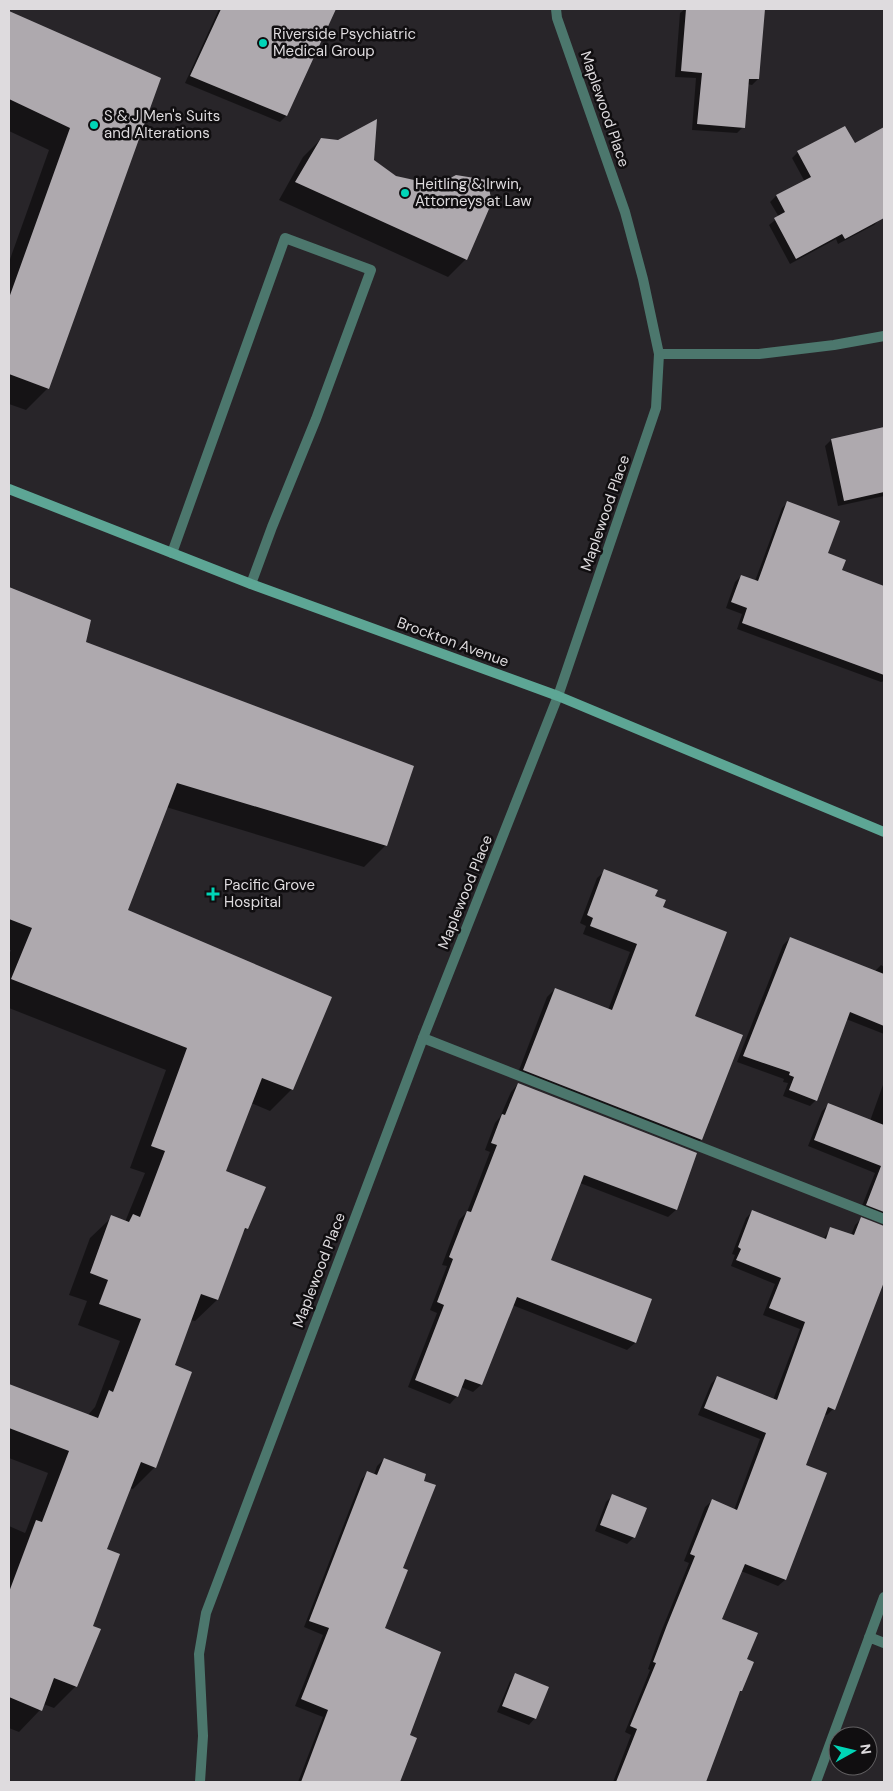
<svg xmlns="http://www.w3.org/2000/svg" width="893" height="1791" viewBox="0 0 893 1791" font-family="'DM Sans',sans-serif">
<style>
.shadow{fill:#0007}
.building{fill:#aea9ae}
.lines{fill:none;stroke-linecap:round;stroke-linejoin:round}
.lane{stroke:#4c776d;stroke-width:10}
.street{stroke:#4c776d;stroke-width:10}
.secondary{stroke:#5da695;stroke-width:10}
.poi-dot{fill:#00d5b7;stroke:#100e10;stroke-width:2}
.labels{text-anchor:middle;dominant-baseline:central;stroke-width:5;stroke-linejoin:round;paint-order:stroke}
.poi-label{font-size:15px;fill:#dedbde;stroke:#100e10;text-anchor:start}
.street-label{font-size:15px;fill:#dedbde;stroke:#100e10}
</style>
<rect width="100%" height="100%" fill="#282529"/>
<path class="shadow" d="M 219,9 L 335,9 L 286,116 L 280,122 L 185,83 Z
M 685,9 L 764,9 L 758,79 L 752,85 L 747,84 L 743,127 L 737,133 L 692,130 L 696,78 L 675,77 L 680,13 Z
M 9,12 L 160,79 L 48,388 L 26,410 L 9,404 L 9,262 L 49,150 L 9,131 Z
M 884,129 L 884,210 L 877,214 L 880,219 L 874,225 L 838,244 L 836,239 L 790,264 L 769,225 L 779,217 L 770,202 L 776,196 L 805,182 L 792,158 L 798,152 L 854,145 Z
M 321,139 L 373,161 L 466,259 L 448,277 L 279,200 L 303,157 Z
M 884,428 L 884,496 L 838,506 L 825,446 L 831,440 Z
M 788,502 L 840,571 L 884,587 L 884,681 L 881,682 L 737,629 L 742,614 L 726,608 L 735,582 L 741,576 L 755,581 L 782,508 Z
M 10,589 L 85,643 L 386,845 L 364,867 L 166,807 L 127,911 L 292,1089 L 270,1111 L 251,1103 L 224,1171 L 247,1228 L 242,1234 L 217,1300 L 195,1321 L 190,1320 L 174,1365 L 155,1467 L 133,1489 L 129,1488 L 105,1550 L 92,1626 L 99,1630 L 75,1687 L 54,1708 L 43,1704 L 40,1710 L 19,1732 L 9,1728 L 9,1526 L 25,1533 L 26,1531 L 48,1473 L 9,1458 L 9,1393 L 14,1388 L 87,1416 L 95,1407 L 120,1341 L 78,1325 L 87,1301 L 69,1295 L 90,1238 L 112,1217 L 125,1222 L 145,1173 L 130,1168 L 166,1070 L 9,1008 L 9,955 L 11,950 L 9,950 L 9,590 Z
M 605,871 L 654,897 L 661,908 L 693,1017 L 701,1140 L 694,1147 L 516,1078 L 547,997 L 555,989 L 608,1010 L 630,952 L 583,934 L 586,926 L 580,923 L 597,878 Z
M 790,938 L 875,971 L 881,965 L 884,967 L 884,1034 L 846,1019 L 816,1100 L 810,1106 L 783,1096 L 788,1083 L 783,1082 L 784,1079 L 737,1062 L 783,945 Z
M 884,1082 L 884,1224 L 860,1211 L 875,1173 L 808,1146 L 822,1111 L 828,1105 L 870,1121 Z
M 518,1084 L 696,1154 L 676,1210 L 668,1217 L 580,1183 L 550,1261 L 651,1300 L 635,1343 L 627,1350 L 512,1305 L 481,1385 L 473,1392 L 461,1387 L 457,1396 L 450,1404 L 408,1387 L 437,1313 L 430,1310 L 447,1266 L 442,1265 L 459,1220 L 467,1212 L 490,1152 L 485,1150 L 495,1123 L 500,1117 L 511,1092 Z
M 752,1212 L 823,1239 L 831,1229 L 851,1235 L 855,1225 L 861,1219 L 884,1226 L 884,1283 L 883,1282 L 833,1409 L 827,1415 L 824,1414 L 804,1466 L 785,1580 L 778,1586 L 741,1571 L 720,1619 L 745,1659 L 741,1691 L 737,1694 L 704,1782 L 613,1782 L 631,1735 L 625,1732 L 650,1670 L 648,1669 L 661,1632 L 689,1563 L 684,1561 L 705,1507 L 712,1501 L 734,1510 L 760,1439 L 698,1415 L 711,1384 L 717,1377 L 773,1400 L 800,1329 L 763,1315 L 775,1284 L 731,1266 L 735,1255 L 732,1254 L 746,1218 Z
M 384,1459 L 402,1568 L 383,1629 L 409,1736 L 416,1738 L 398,1782 L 298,1782 L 323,1717 L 295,1706 L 323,1635 L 304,1627 L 361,1480 L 367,1473 L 374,1475 L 377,1466 Z
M 612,1496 L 645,1509 L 633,1538 L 627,1544 L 595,1531 L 606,1502 Z
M 516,1675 L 535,1718 L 529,1725 L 497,1712 L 510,1681 Z"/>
<path class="building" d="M 221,9 L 336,9 L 287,116 L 190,76 Z
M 686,9 L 765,9 L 759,79 L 749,79 L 745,128 L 697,124 L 702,73 L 681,71 Z
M 9,11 L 161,78 L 49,389 L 9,374 L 9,298 L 70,128 L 9,99 Z
M 377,119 L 374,160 L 396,176 L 437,185 L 456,175 L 487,180 L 492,202 L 467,260 L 295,182 L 321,138 L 338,140 Z
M 845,126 L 855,143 L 884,127 L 884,218 L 845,239 L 842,234 L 796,259 L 774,218 L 785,212 L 776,195 L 811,177 L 797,151 Z
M 884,427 L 884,492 L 844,501 L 831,439 Z
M 787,501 L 840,521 L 828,553 L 846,560 L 842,570 L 884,586 L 884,675 L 742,623 L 747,608 L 731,602 L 741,575 L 758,581 Z
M 9,587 L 91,620 L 86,642 L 414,766 L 387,846 L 177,783 L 128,910 L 332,997 L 293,1090 L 262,1078 L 226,1171 L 266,1187 L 248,1229 L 245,1228 L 218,1300 L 201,1294 L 175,1365 L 192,1372 L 156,1468 L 141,1462 L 107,1549 L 120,1554 L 93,1626 L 101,1629 L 77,1687 L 54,1678 L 42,1711 L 9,1697 L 9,1592 L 36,1520 L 42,1522 L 69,1451 L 9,1428 L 9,1384 L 98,1418 L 109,1390 L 113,1392 L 141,1319 L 99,1304 L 108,1280 L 90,1273 L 111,1215 L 129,1222 L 133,1214 L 140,1217 L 165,1151 L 151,1146 L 187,1048 L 11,979 L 32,928 L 9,919 Z
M 604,869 L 658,890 L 655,896 L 666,900 L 663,907 L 727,932 L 695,1016 L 743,1035 L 702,1140 L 523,1070 L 555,988 L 612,1010 L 637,944 L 590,926 L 593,918 L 587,915 Z
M 790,937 L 884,974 L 884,1026 L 850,1012 L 817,1101 L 789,1090 L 794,1077 L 789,1075 L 790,1072 L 743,1056 Z
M 518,1083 L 697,1153 L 677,1210 L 584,1175 L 551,1260 L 652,1299 L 636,1343 L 517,1297 L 482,1385 L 465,1379 L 458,1397 L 415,1380 L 444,1305 L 437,1302 L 453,1259 L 449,1257 L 467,1211 L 471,1212 L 497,1145 L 491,1143 L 502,1114 L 505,1115 Z
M 828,1103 L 884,1125 L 884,1212 L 866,1205 L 881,1166 L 814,1140 Z
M 752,1210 L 826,1239 L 830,1227 L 854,1235 L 861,1217 L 884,1226 L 884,1282 L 835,1410 L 828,1407 L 806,1465 L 827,1473 L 786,1580 L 745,1564 L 722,1619 L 758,1633 L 747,1659 L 754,1662 L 742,1691 L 740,1691 L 706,1782 L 616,1782 L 637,1729 L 630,1726 L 656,1663 L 653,1662 L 667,1625 L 695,1556 L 690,1554 L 712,1499 L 737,1510 L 766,1433 L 704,1408 L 717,1376 L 777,1400 L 805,1322 L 769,1308 L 781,1278 L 736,1260 L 741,1249 L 738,1247 Z
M 384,1458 L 426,1474 L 424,1481 L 436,1485 L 403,1568 L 408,1570 L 385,1628 L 441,1652 L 410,1735 L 417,1738 L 400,1782 L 301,1782 L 328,1710 L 301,1699 L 329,1628 L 309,1621 L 367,1471 L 377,1475 Z
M 612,1494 L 647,1508 L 635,1538 L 600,1525 Z
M 515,1673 L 549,1687 L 536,1719 L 502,1706 Z"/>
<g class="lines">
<path class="lane" d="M 172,553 L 285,238 L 371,270 L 316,419 L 272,527 L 251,584
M 423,1038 L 884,1219"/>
<path class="street" d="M 659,354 L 759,354 L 834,345 L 884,336
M 869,1637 L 884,1643
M 200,1782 L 203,1736 L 199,1654 L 206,1613 L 423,1038 L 558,696 L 656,408 L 659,354 L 643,279 L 625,212 L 557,18 L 556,9
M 816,1782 L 884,1597"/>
<path class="secondary" d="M 9,489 L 251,584 L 558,696 L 884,832"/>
</g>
<g class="poi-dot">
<circle cx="263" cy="43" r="5"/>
<circle cx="94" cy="125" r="5"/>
<circle cx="405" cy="193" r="5"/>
<path d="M210.5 886.5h5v5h5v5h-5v5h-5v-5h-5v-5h5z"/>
</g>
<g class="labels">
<g class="poi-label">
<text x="273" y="34">Riverside Psychiatric<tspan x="273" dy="17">Medical Group</tspan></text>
<text x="104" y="116">S &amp; J Men's Suits<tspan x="104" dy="17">and Alterations</tspan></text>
<text x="415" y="184">Heitling &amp; Irwin,<tspan x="415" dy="17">Attorneys at Law</tspan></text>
<text x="224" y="885">Pacific Grove<tspan x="224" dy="17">Hospital</tspan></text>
</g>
<g class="street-label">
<text transform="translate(605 109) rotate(71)">Maplewood Place</text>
<text transform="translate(605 513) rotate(-71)">Maplewood Place</text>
<text transform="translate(453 642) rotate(20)">Brockton Avenue</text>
<text transform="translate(465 892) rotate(-68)">Maplewood Place</text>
<text transform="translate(319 1270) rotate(-69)">Maplewood Place</text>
</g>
</g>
<rect width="893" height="1791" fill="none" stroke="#dedbde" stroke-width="20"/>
<g transform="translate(853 1751) rotate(82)"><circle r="24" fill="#100e10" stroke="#626062"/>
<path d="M0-4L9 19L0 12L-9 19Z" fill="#00d5b7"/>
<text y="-8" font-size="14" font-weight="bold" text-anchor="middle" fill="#dedbde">N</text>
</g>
</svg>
